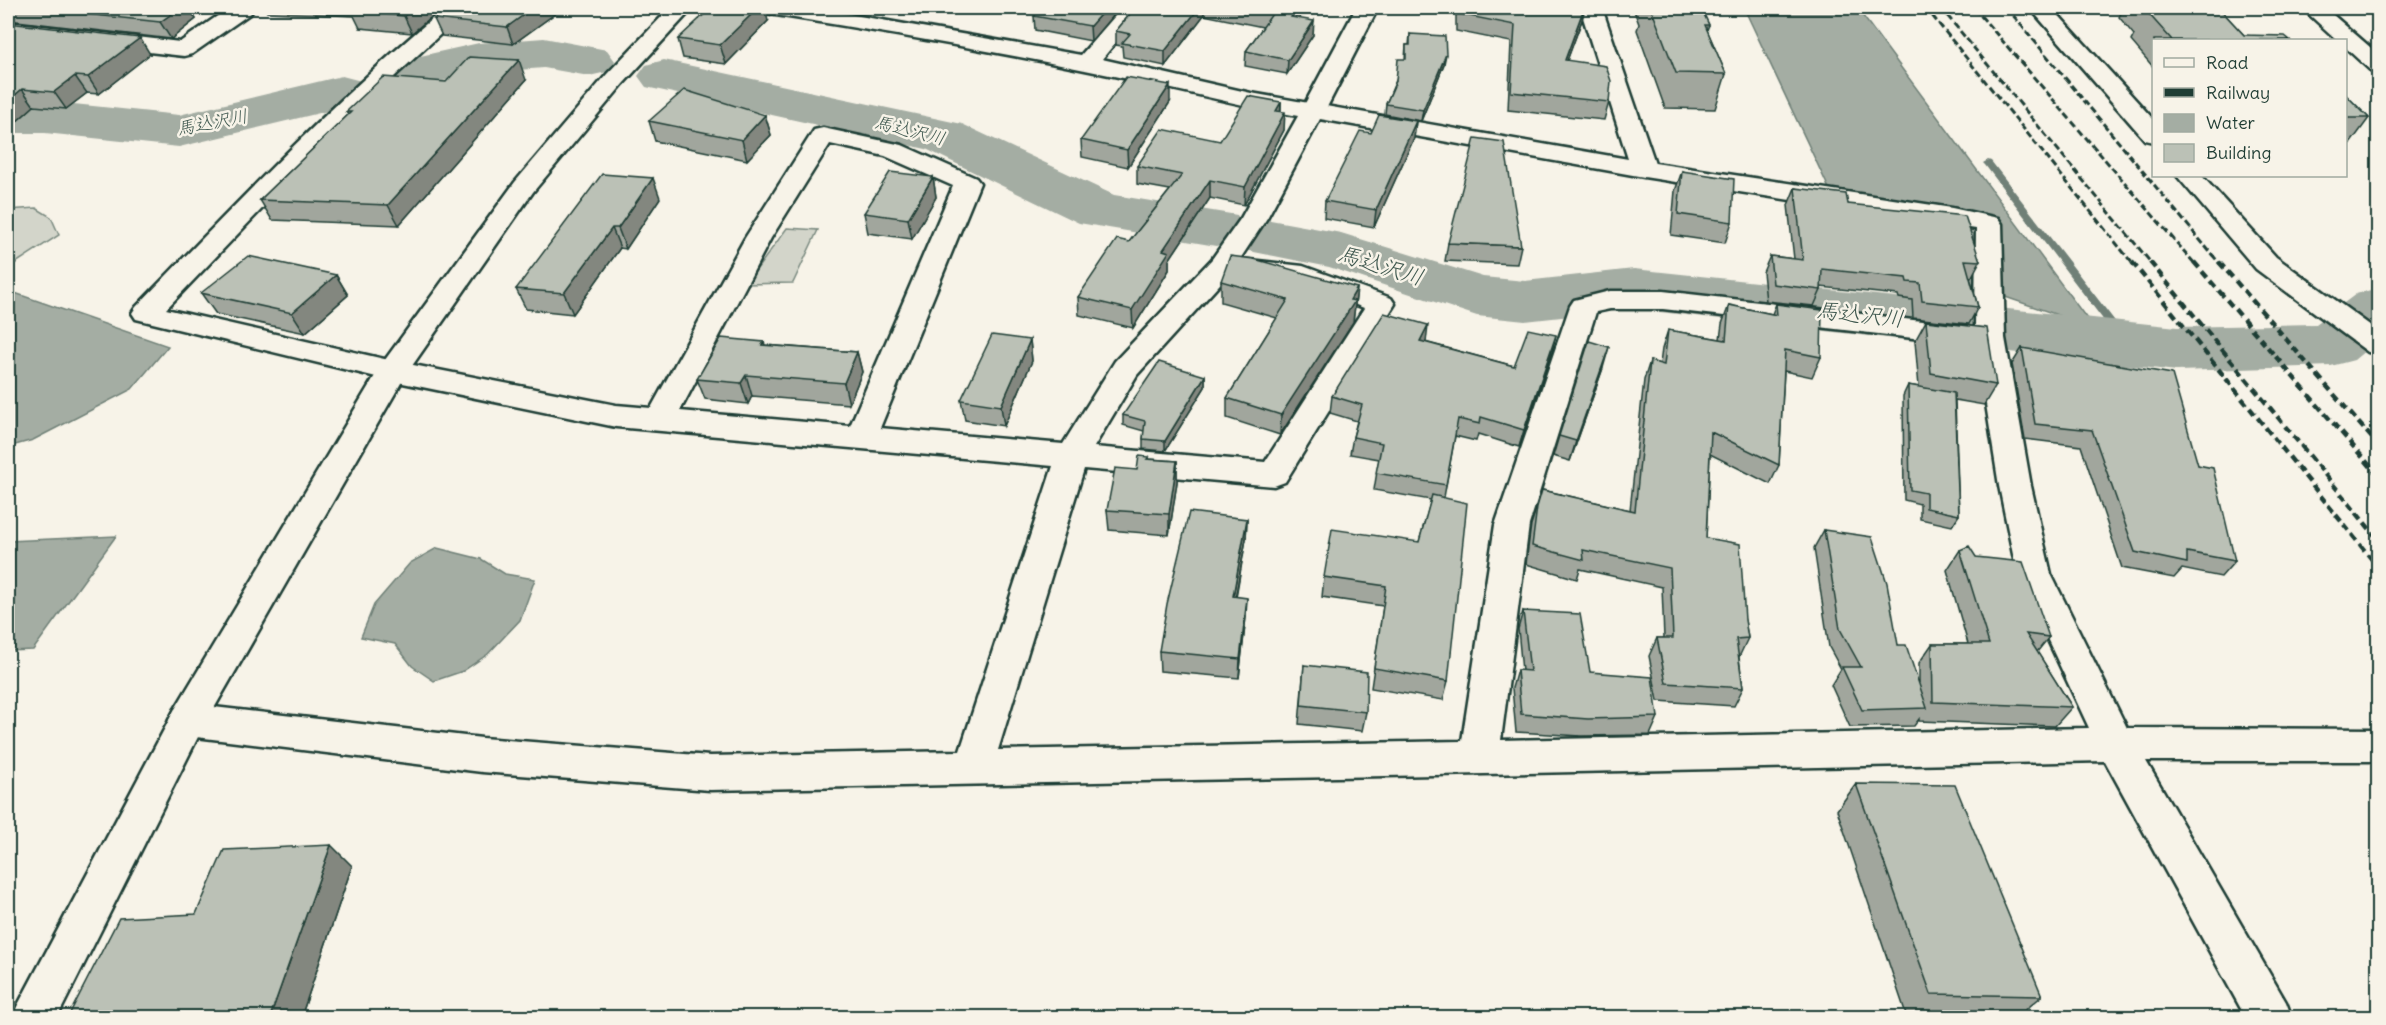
<svg xmlns="http://www.w3.org/2000/svg" width="2386" height="1025" viewBox="0 0 2386 1025" font-family="Delius,'Klee One',sans-serif">
<style>
.green{fill:#d3d5ca;stroke:#79897f;stroke-width:1.5}
.water{fill:#a4ada3;stroke:#6f8077;stroke-width:1.5}
.lines{fill:none;stroke-linecap:round;stroke-linejoin:round}
.stream{fill:#6f8077;fill-rule:evenodd}
.river{fill:#a4ada3;fill-rule:evenodd}
.street-casing{stroke:#1f3d34;stroke-width:5}
.secondary-casing{stroke:#1f3d34;stroke-width:5}
.street{fill:#f7f3e8;fill-rule:evenodd}
.secondary{fill:#f7f3e8;fill-rule:evenodd}
.rail-far1{stroke:#1f3d34;stroke-width:3;stroke-dasharray:7 3;stroke-linecap:butt}
.rail{stroke:#1f3d34;stroke-width:4.5;stroke-dasharray:8 4.5;stroke-linecap:butt}
.wall{fill:#a1a69d;stroke:#1f3d34;stroke-width:1.5}
.shaded-wall{fill:#83877f;stroke:#1f3d34;stroke-width:1.5}
.building{fill:#bbc1b6;stroke:#1f3d34;stroke-width:1.5}
.labels{text-anchor:middle;dominant-baseline:central;stroke-width:5;stroke-linejoin:round;paint-order:stroke}
.far-water-label{font-size:18px;font-style:italic;fill:#405950;stroke:#f7f3e8}
.water-label{font-size:22px;font-style:italic;fill:#405950;stroke:#f7f3e8}
</style>
<rect width="100%" height="100%" fill="#f7f3e8"/>
<filter id="ink" filterUnits="userSpaceOnUse"><feTurbulence type="fractalNoise" baseFrequency=".0167" numOctaves="2"/><feDisplacementMap in="SourceGraphic" scale="12" xChannelSelector="R" yChannelSelector="G"/><feConvolveMatrix kernelMatrix="1 2 1 2 8 2 1 2 1" color-interpolation-filters="sRGB"/></filter>
<g filter="url(#ink)">
<path class="green" d="M 36,208 L 51,217 L 59,235 L 8,268 L 8,210 Z
M 787,228 L 818,230 L 793,283 L 746,284 Z"/>
<path class="water" d="M 1744,8 L 1857,8 L 2093,327 L 1985,290 L 1956,274 L 1945,233 L 1923,202 L 1832,195 Z
M 11,292 L 12,292 L 168,346 L 132,389 L 33,440 L 8,447 L 8,296 Z
M 116,536 L 33,650 L 8,651 L 8,541 Z
M 437,548 L 481,559 L 505,574 L 535,579 L 520,620 L 488,654 L 463,671 L 434,681 L 412,666 L 395,644 L 361,637 L 374,605 L 410,563 Z"/>
<g class="lines">
<path class="stream" d="M 1988,160 L 1991,161 L 2128,338 L 2177,345 L 2181,347 L 2182,349 L 2181,351 L 2177,353 L 2121,343 L 1985,165 L 1983,163 Z"/>
<path class="river" d="M 544,38 L 607,50 L 615,61 L 607,72 L 589,76 L 544,68 L 479,73 L 407,89 L 389,85 L 381,74 L 389,63 L 479,43 Z
M 664,60 L 962,124 L 1114,195 L 1237,215 L 1243,225 L 1265,219 L 1341,233 L 1483,277 L 1525,281 L 1634,269 L 2177,327 L 2316,324 L 2356,294 L 2378,288 L 2378,340 L 2354,360 L 2331,366 L 2177,371 L 1634,309 L 1525,321 L 1477,316 L 1329,267 L 1244,250 L 1237,240 L 1216,246 L 1079,223 L 926,149 L 646,87 L 638,76 L 646,65 Z
M 342,76 L 361,81 L 368,92 L 361,103 L 179,147 L 45,133 L 8,133 L 8,101 L 45,101 L 179,115 Z"/>
<defs>
<path id="street" d="M 229,8 L 254,8 L 251,13 L 192,54 L 184,56 L 8,36 L 8,22 L 180,42 Z
M 445,8 L 469,8 L 345,122 L 166,309 L 393,361 L 616,405 L 651,408 L 745,238 L 814,130 L 823,128 L 902,145 L 976,178 L 980,183 L 880,428 L 1063,444 L 1115,361 L 1212,259 L 1241,218 L 1298,116 C 1227,103 1156,84 1085,70 C 982,49 879,31 776,15 L 768,13 L 765,8 L 814,8 L 1081,55 L 1122,8 L 1144,8 L 1102,59 L 1251,93 L 1628,159 L 1580,8 L 1602,8 L 1655,163 L 1952,208 L 1998,218 L 2002,224 L 2005,338 L 2031,486 L 2051,574 L 2127,728 L 2378,729 L 2378,761 L 2146,761 L 2286,1002 L 2292,1018 L 2246,1018 L 2105,761 L 710,790 L 482,772 L 188,736 L 175,731 L 169,720 L 175,709 L 188,704 L 482,738 L 710,756 L 960,751 L 1053,466 L 616,427 L 393,381 L 136,319 L 132,313 L 136,307 C 236,204 335,99 445,8 ZM 1320,119 L 1644,177 L 1976,229 L 1975,329 L 1965,326 L 1663,291 L 1610,291 L 1574,300 L 1570,306 L 1495,525 L 1462,741 L 998,750 L 1084,469 L 1274,486 L 1285,482 L 1395,304 L 1391,298 L 1303,266 L 1240,259 L 1267,218 ZM 830,144 L 885,156 L 953,186 L 850,426 L 680,411 L 771,238 ZM 1229,274 L 1298,283 L 1364,308 L 1265,462 L 1094,447 L 1137,375 ZM 1610,309 L 1663,309 L 1965,344 L 1976,341 L 1999,486 L 2017,574 L 2089,728 L 1501,740 L 1529,525 L 1596,312 Z
M 2030,8 L 2052,8 L 2154,120 L 2154,142 L 2145,140 Z
M 2177,176 L 2202,176 L 2276,257 L 2378,331 L 2378,354 L 2368,352 L 2256,269 Z"/>
<path id="secondary" d="M 670,8 L 693,8 L 623,84 L 533,192 L 405,376 L 201,731 L 57,1018 L 11,1018 L 175,709 L 382,364 L 515,182 L 607,74 Z
M 1356,8 L 1378,8 L 1325,111 L 1321,116 L 1313,118 L 1305,116 L 1301,111 Z
M 2302,8 L 2325,8 L 2378,54 L 2378,72 L 2370,70 L 2346,48 L 2346,40 L 2337,40 Z"/>
</defs>
<use href="#street" class="street-casing"/>
<use href="#secondary" class="secondary-casing"/>
<use href="#street" class="street"/>
<use href="#secondary" class="secondary"/>
<path class="rail-far1" d="M 1926,8 L 2133,264
M 1941,8 L 2152,264
M 1974,8 L 2195,264
M 2007,8 L 2220,264"/>
<path class="rail" d="M 2132,262 L 2378,567
M 2150,262 L 2378,539
M 2194,262 L 2378,475
M 2219,262 L 2378,445"/>
</g>
<path class="wall" d="M 8,8 L 189,8 L 196,19 L 171,39 L 8,20 Z
M 265,8 L 442,8 L 412,33 L 360,28 L 354,16 L 267,12 Z
M 563,8 L 513,44 L 442,36 L 434,19 Z
M 870,8 L 888,8 L 885,10 Z
M 1119,8 L 1091,41 L 1035,30 L 1034,16 Z
M 1135,8 L 1307,8 L 1299,18 L 1313,35 L 1287,74 L 1245,66 L 1246,51 L 1263,27 L 1204,15 L 1165,66 L 1123,57 L 1122,46 L 1116,45 L 1116,31 Z
M 1456,8 L 1585,8 L 1582,20 L 1567,60 L 1609,102 L 1604,120 L 1508,110 L 1511,42 L 1456,31 Z
M 1633,8 L 1701,8 L 1709,25 L 1707,30 L 1726,74 L 1715,109 L 1665,108 L 1637,30 L 1639,24 Z
M 2124,8 L 2219,8 L 2244,35 L 2290,40 L 2154,40 L 2154,68 L 2131,41 L 2134,35 L 2119,17 Z
M 768,21 L 726,64 L 683,58 L 678,39 Z
M 8,23 L 150,54 L 99,94 L 87,93 L 66,109 L 34,106 L 8,129 Z
M 1410,34 L 1444,64 L 1421,121 L 1385,114 L 1386,104 L 1405,59 L 1406,45 L 1409,45 Z
M 526,80 L 399,225 L 272,220 L 260,200 L 348,115 L 346,112 L 446,82 Z
M 2346,95 L 2369,118 L 2347,148 L 2346,148 Z
M 1170,102 L 1128,167 L 1082,157 L 1081,140 Z
M 1281,102 L 1281,111 L 1284,130 L 1244,205 L 1210,198 L 1169,260 L 1169,270 L 1133,328 L 1079,315 L 1078,297 L 1129,242 L 1170,190 L 1137,184 L 1137,166 L 1220,141 Z
M 765,115 L 771,135 L 747,160 L 655,141 L 649,121 Z
M 1416,121 L 1414,138 L 1374,227 L 1324,218 L 1325,201 L 1371,133 Z
M 1682,171 L 1732,222 L 1725,243 L 1671,235 L 1675,191 Z
M 933,177 L 936,197 L 912,239 L 868,233 L 864,213 Z
M 1795,188 L 1848,204 L 1980,261 L 1971,278 L 1970,278 L 1978,307 L 1969,324 L 1913,318 L 1912,300 L 1899,298 L 1898,295 L 1821,287 L 1821,290 L 1814,306 L 1766,301 L 1763,272 L 1770,256 L 1794,259 L 1788,205 Z
M 660,198 L 626,249 L 620,248 L 573,314 L 526,309 L 516,289 Z
M 1448,243 L 1521,246 L 1517,264 L 1445,261 Z
M 336,275 L 348,295 L 305,333 L 216,314 L 201,293 Z
M 1221,281 L 1357,288 L 1353,322 L 1280,435 L 1227,418 L 1227,398 L 1277,318 L 1221,302 Z
M 1776,304 L 1821,357 L 1812,377 L 1784,371 L 1779,465 L 1770,484 L 1710,454 L 1706,538 L 1745,620 L 1748,638 L 1739,657 L 1743,688 L 1734,706 L 1658,701 L 1649,656 L 1657,638 L 1664,638 L 1662,587 L 1580,569 L 1577,579 L 1526,564 L 1531,525 L 1542,490 L 1630,510 L 1644,380 L 1650,361 L 1660,364 L 1662,349 L 1668,330 L 1720,339 L 1722,324 L 1729,305 L 1772,314 Z
M 1926,321 L 1996,385 L 1984,405 L 1955,400 L 1959,515 L 1952,526 L 1920,519 L 1920,504 L 1904,500 L 1903,396 L 1908,385 L 1919,387 L 1915,341 Z
M 1030,340 L 1032,361 L 1004,426 L 965,420 L 961,400 Z
M 764,342 L 765,345 L 857,352 L 862,372 L 849,404 L 752,396 L 748,404 L 705,399 L 697,379 Z
M 1425,342 L 1514,366 L 1552,352 L 1519,447 L 1478,434 L 1476,441 L 1455,436 L 1444,497 L 1448,681 L 1443,700 L 1371,688 L 1383,606 L 1322,597 L 1324,577 L 1419,542 L 1431,500 L 1374,490 L 1379,459 L 1350,454 L 1353,437 L 1357,421 L 1330,413 L 1332,396 Z
M 2022,348 L 2198,465 L 2235,561 L 2221,577 L 2182,569 L 2174,578 L 2122,568 L 2081,446 L 2025,439 L 2012,364 Z
M 1603,368 L 1570,461 L 1553,456 L 1559,436 Z
M 1205,376 L 1205,387 L 1165,451 L 1143,449 L 1143,439 L 1144,431 L 1123,425 L 1123,415 Z
M 1149,457 L 1149,459 L 1177,461 L 1177,482 L 1169,535 L 1109,530 L 1107,510 L 1137,470 Z
M 1247,519 L 1246,539 L 1236,597 L 1246,617 L 1239,678 L 1160,671 L 1159,651 Z
M 1824,530 L 1898,645 L 1919,683 L 1919,663 L 1932,644 L 1968,644 L 1947,570 L 1960,550 L 1976,557 L 2049,637 L 2037,652 L 2072,707 L 2055,726 L 1919,721 L 1919,719 L 1914,726 L 1850,727 L 1831,685 L 1841,669 L 1829,647 L 1814,548 Z
M 1523,611 L 1590,672 L 1658,717 L 1650,735 L 1581,736 L 1516,732 L 1512,688 L 1517,670 L 1522,671 L 1518,629 Z
M 1304,665 L 1366,712 L 1362,731 L 1299,724 Z
M 1856,784 L 2042,996 L 2017,1017 L 1907,1017 L 1837,810 Z
M 352,866 L 301,1017 L 68,1017 L 196,914 Z"/>
<path class="shaded-wall" d="M 180,8 L 189,8 L 196,19 L 171,39 L 160,22 Z
M 414,8 L 442,8 L 412,33 L 404,16 Z
M 533,8 L 563,8 L 513,44 L 507,27 Z
M 758,8 L 765,8 L 768,21 L 726,64 L 720,45 Z
M 1106,8 L 1119,8 L 1091,41 L 1090,26 Z
M 1199,8 L 1204,8 L 1204,15 L 1165,66 L 1165,51 Z
M 1298,8 L 1307,8 L 1290,31 L 1291,17 Z
M 1584,8 L 1582,20 L 1561,77 L 1565,60 Z
M 1314,21 L 1313,35 L 1287,74 L 1288,60 Z
M 140,38 L 150,54 L 99,94 L 88,77 Z
M 1446,54 L 1444,64 L 1421,121 L 1423,110 Z
M 519,60 L 526,80 L 399,225 L 388,205 Z
M 75,76 L 87,93 L 66,109 L 54,92 Z
M 1170,85 L 1170,102 L 1128,167 L 1127,150 Z
M 22,89 L 34,106 L 8,129 L 8,101 Z
M 1281,102 L 1280,120 L 1276,111 Z
M 1285,112 L 1284,130 L 1244,205 L 1245,187 Z
M 765,115 L 771,135 L 747,160 L 742,140 Z
M 1416,121 L 1414,138 L 1374,227 L 1376,210 Z
M 933,177 L 936,197 L 912,239 L 908,219 Z
M 653,178 L 660,198 L 626,249 L 618,228 Z
M 1210,180 L 1210,198 L 1169,260 L 1169,270 L 1133,328 L 1132,310 L 1163,250 Z
M 612,228 L 620,248 L 573,314 L 564,293 Z
M 336,275 L 348,295 L 305,333 L 292,313 Z
M 1357,288 L 1353,322 L 1280,435 L 1281,415 Z
M 1428,325 L 1426,342 L 1417,358 L 1420,341 Z
M 1556,335 L 1552,352 L 1519,447 L 1524,430 Z
M 1030,340 L 1032,361 L 1004,426 L 1001,406 Z
M 1609,347 L 1603,368 L 1570,461 L 1576,441 Z
M 857,352 L 862,372 L 849,404 L 844,383 Z
M 746,375 L 752,396 L 748,404 L 741,383 Z
M 1205,376 L 1205,387 L 1165,451 L 1165,441 Z
M 1177,461 L 1177,482 L 1169,535 L 1169,514 Z
M 1247,519 L 1246,539 L 1232,616 L 1233,596 Z
M 1247,598 L 1246,617 L 1239,678 L 1240,659 Z
M 331,845 L 352,866 L 301,1017 L 270,1017 Z"/>
<path class="building" d="M 29,8 L 180,8 L 160,22 Z
M 355,8 L 414,8 L 404,16 L 351,11 Z
M 447,8 L 533,8 L 507,27 L 434,19 Z
M 711,8 L 758,8 L 720,45 L 678,39 Z
M 1042,8 L 1106,8 L 1090,26 L 1034,16 Z
M 1135,8 L 1199,8 L 1165,51 L 1122,43 L 1130,34 L 1116,31 Z
M 1237,8 L 1298,8 L 1291,17 L 1314,21 L 1288,60 L 1246,51 L 1272,14 Z
M 1459,8 L 1584,8 L 1565,60 L 1606,66 L 1611,81 L 1609,102 L 1511,92 L 1515,25 L 1459,14 Z
M 1651,8 L 1701,8 L 1709,25 L 1705,25 L 1726,74 L 1676,73 Z
M 2151,8 L 2219,8 L 2244,35 L 2285,36 L 2290,40 L 2172,40 L 2147,12 L 2155,12 Z
M 8,23 L 140,38 L 88,77 L 75,76 L 54,92 L 22,89 L 8,101 Z
M 1410,34 L 1445,36 L 1446,54 L 1423,110 L 1386,104 L 1396,81 L 1398,59 L 1406,59 L 1406,45 L 1410,45 Z
M 469,57 L 519,60 L 388,205 L 260,200 L 351,112 L 346,112 L 383,77 L 446,82 Z
M 1126,77 L 1170,85 L 1127,150 L 1081,140 Z
M 684,90 L 765,115 L 742,140 L 649,121 Z
M 2346,95 L 2369,118 L 2346,118 Z
M 1248,96 L 1281,102 L 1276,111 L 1285,112 L 1245,187 L 1210,180 L 1163,250 L 1169,252 L 1132,310 L 1078,297 L 1117,239 L 1129,242 L 1182,175 L 1137,166 L 1162,129 L 1220,141 Z
M 1379,115 L 1416,121 L 1376,210 L 1325,201 L 1360,131 L 1371,133 Z
M 1475,138 L 1504,142 L 1521,246 L 1448,243 Z
M 1682,171 L 1734,179 L 1732,222 L 1678,214 Z
M 890,172 L 933,177 L 908,219 L 864,213 Z
M 602,174 L 653,178 L 618,228 L 612,228 L 564,293 L 516,289 Z
M 1795,188 L 1846,194 L 1848,204 L 1965,216 L 1980,261 L 1965,260 L 1978,307 L 1922,301 L 1920,283 L 1907,282 L 1906,278 L 1822,269 L 1821,290 L 1773,284 L 1770,256 L 1803,260 Z
M 248,256 L 336,275 L 292,313 L 201,293 Z
M 1230,256 L 1254,259 L 1357,288 L 1350,300 L 1355,301 L 1281,415 L 1227,398 L 1288,300 L 1221,281 Z
M 1776,304 L 1822,310 L 1821,357 L 1785,350 L 1779,465 L 1711,432 L 1706,538 L 1740,544 L 1745,620 L 1748,638 L 1736,639 L 1743,688 L 1666,683 L 1657,638 L 1673,638 L 1670,568 L 1583,550 L 1584,560 L 1532,546 L 1537,507 L 1542,490 L 1635,511 L 1650,361 L 1664,365 L 1668,330 L 1726,340 L 1729,305 L 1777,315 Z
M 1384,313 L 1428,325 L 1420,341 L 1514,366 L 1528,329 L 1556,335 L 1524,430 L 1481,417 L 1480,424 L 1458,419 L 1446,485 L 1376,473 L 1382,443 L 1353,437 L 1362,405 L 1332,396 Z
M 1926,321 L 1987,328 L 1996,385 L 1931,373 Z
M 992,335 L 1030,340 L 1001,406 L 961,400 Z
M 721,338 L 764,342 L 762,345 L 857,352 L 844,383 L 746,375 L 741,383 L 697,379 Z
M 1589,341 L 1609,347 L 1576,441 L 1559,436 Z
M 2022,348 L 2172,374 L 2198,465 L 2213,468 L 2235,561 L 2187,552 L 2187,563 L 2135,552 L 2092,430 L 2035,424 Z
M 1159,362 L 1205,376 L 1165,441 L 1143,439 L 1145,421 L 1123,415 Z
M 1908,385 L 1954,393 L 1959,515 L 1926,508 L 1926,493 L 1910,490 Z
M 1139,456 L 1149,457 L 1147,459 L 1177,461 L 1169,514 L 1107,510 L 1115,468 L 1137,470 Z
M 1432,495 L 1467,503 L 1448,681 L 1374,668 L 1386,586 L 1324,577 L 1332,529 L 1419,542 Z
M 1189,512 L 1247,519 L 1233,596 L 1247,598 L 1240,659 L 1159,651 L 1167,604 Z
M 1824,530 L 1872,537 L 1887,583 L 1898,645 L 1906,645 L 1927,708 L 1862,710 L 1842,667 L 1861,667 L 1840,629 Z
M 1969,546 L 1976,557 L 2023,562 L 2049,637 L 2026,634 L 2072,707 L 1933,702 L 1932,644 L 1989,644 L 1960,550 Z
M 1523,611 L 1580,614 L 1590,672 L 1652,677 L 1658,717 L 1588,719 L 1521,714 L 1517,670 L 1530,671 Z
M 1304,665 L 1367,672 L 1366,712 L 1301,705 Z
M 1856,784 L 1955,785 L 2042,996 L 1931,994 Z
M 331,845 L 270,1017 L 233,1017 L 236,1011 L 138,1016 L 138,1017 L 68,1017 L 119,918 L 196,914 L 224,850 Z"/>
</g>
<g class="labels">
<g class="far-water-label">
<text transform="translate(212 122) rotate(-11)">馬込沢川</text>
<text transform="translate(910 130) rotate(14)">馬込沢川</text>
</g>
<g class="water-label">
<text transform="translate(1381 265) rotate(17)">馬込沢川</text>
<text transform="translate(1860 314) rotate(6)">馬込沢川</text>
</g>
</g>
<rect width="2386" height="1025" fill="none" stroke="#f7f3e8" stroke-width="30"/>
<rect x="15" y="15" width="2356" height="995" fill="none" stroke="#1f3d34" stroke-width="2" filter="url(#ink)"/>
<rect x="2152" y="39" width="195" height="138" fill="#f7f3e8" stroke="#a1aaa0" stroke-width="1.5"/>
<rect x="2164" y="58" width="30" height="9" fill="#f7f3e8" stroke="#a1aaa0" stroke-width="1.5"/>
<text x="2206" y="69" font-size="18" fill="#1f3d34">Road</text>
<rect x="2164" y="88" width="30" height="9" fill="#1f3d34" stroke="#a1aaa0" stroke-width="1.5"/>
<text x="2206" y="99" font-size="18" fill="#1f3d34">Railway</text>
<rect x="2164" y="114" width="30" height="18" fill="#a4ada3" stroke="#a1aaa0" stroke-width="1.5"/>
<text x="2206" y="129" font-size="18" fill="#1f3d34">Water</text>
<rect x="2164" y="144" width="30" height="18" fill="#bbc1b6" stroke="#a1aaa0" stroke-width="1.5"/>
<text x="2206" y="159" font-size="18" fill="#1f3d34">Building</text>
</svg>
